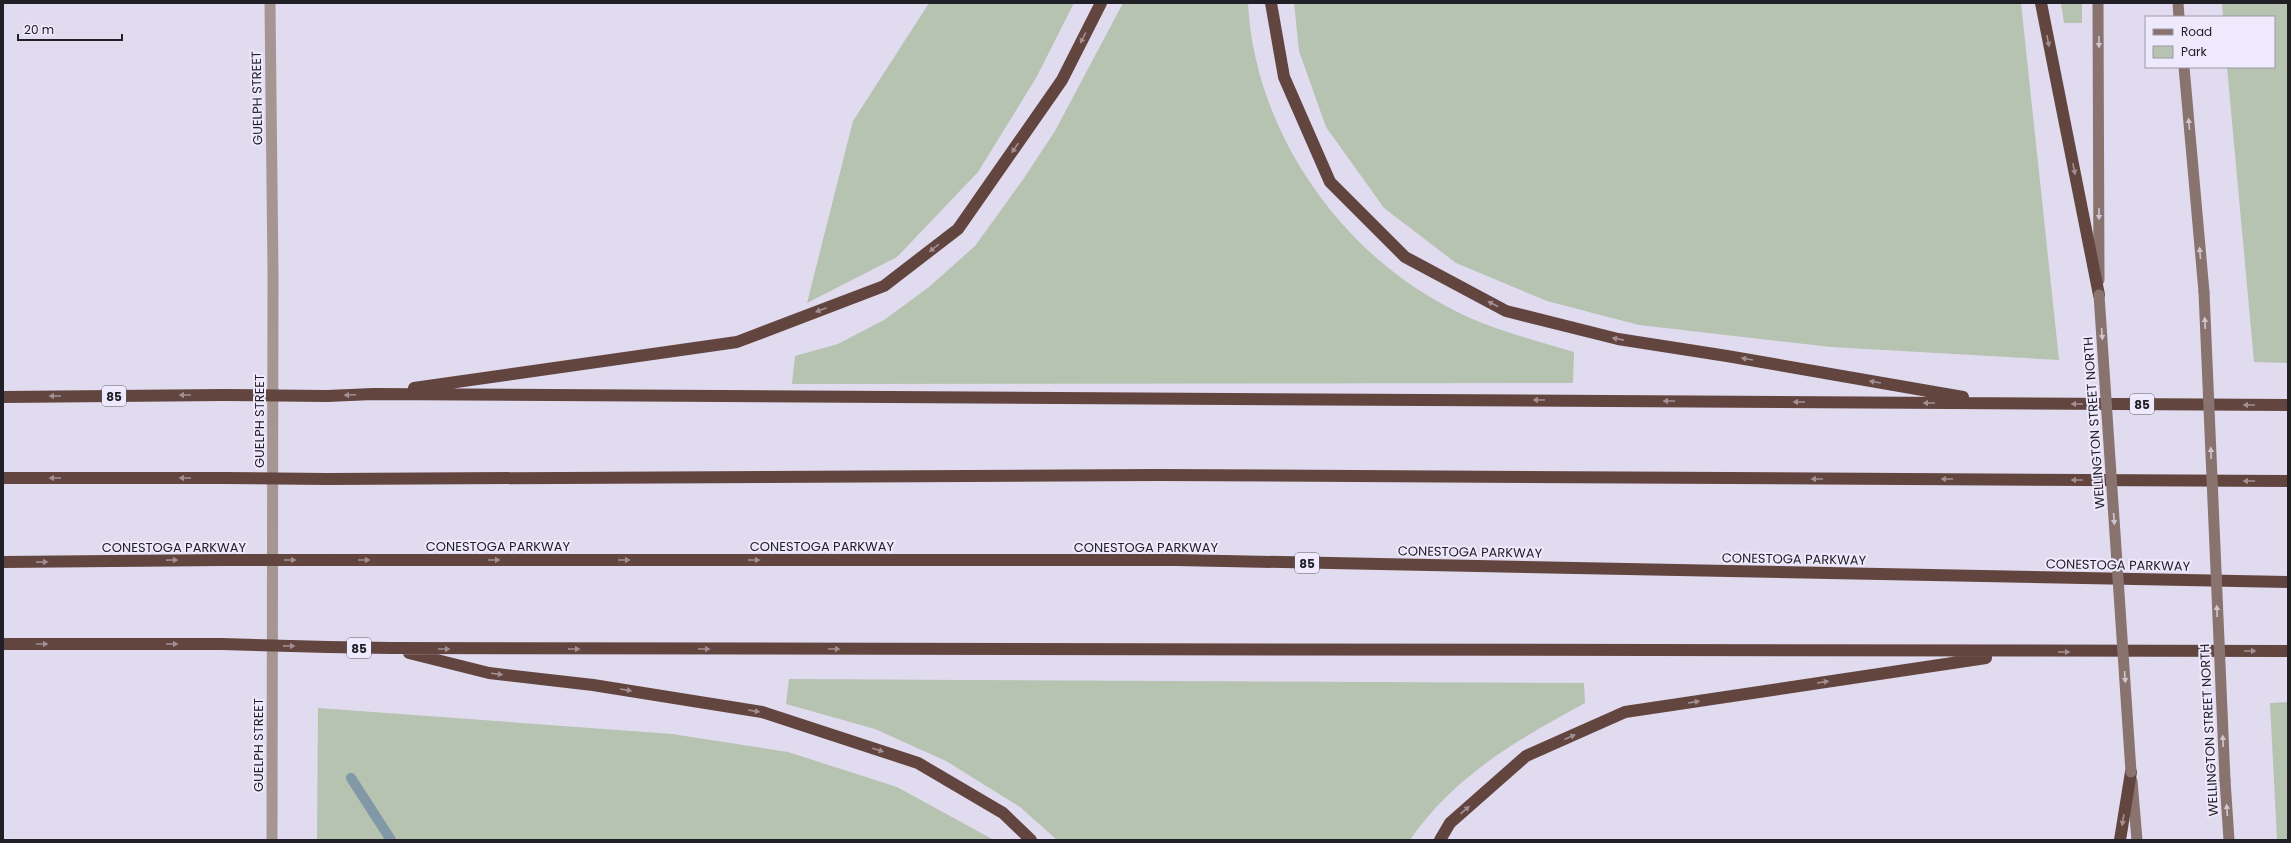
<svg xmlns="http://www.w3.org/2000/svg" width="2291" height="843" viewBox="0 0 2291 843" font-family="Poppins,sans-serif">
<style>
.green{fill:#b5c3b0}
.lines{fill:none;stroke-linecap:round;stroke-linejoin:round}
.stream{stroke:#8198a6;stroke-width:10}
.minor{stroke:#a69693;stroke-width:11}
.secondary{stroke:#89736f;stroke-width:11}
.motorway{stroke:#63453f;stroke-width:12}
.secondary-bridge{stroke:#89736f;stroke-width:11}
.motorway-bridge{stroke:#63453f;stroke-width:12}
.oneway{fill:#a28f94}
.oneway2{fill:#d0c6d2}
.labels{text-anchor:middle;dominant-baseline:central;stroke-width:4;stroke-linejoin:round;paint-order:stroke}
.shield{fill:#efe9fd;stroke:#605c67;stroke-width:1}
.shield-label{font-size:12px;font-weight:bold;fill:#222027}
.street-label{font-size:13px;fill:#222027;stroke:#efe9fd}
</style>
<rect width="100%" height="100%" fill="#e1dbf0"/>
<path class="green" d="M 929,3 L 1074,3 L 1036,78 L 978,172 L 897,257 L 807,303 L 853,121 Z
M 1123,3 L 1248,3 C 1254,127 1336,248 1446,306 C 1485,328 1531,339 1574,352 L 1573,383 L 792,384 L 795,356 L 838,344 L 884,320 L 929,287 L 975,246 L 1022,181 L 1055,131 Z
M 1294,3 L 2021,3 L 2059,360 L 1831,347 L 1639,325 L 1547,301 L 1456,263 L 1384,208 L 1326,127 L 1299,51 Z
M 2061,3 L 2082,3 L 2082,23 L 2064,23 Z
M 2222,3 L 2288,3 L 2288,363 L 2254,362 L 2227,67 L 2274,67 L 2274,17 L 2223,17 Z
M 789,679 L 1584,683 L 1585,703 C 1517,740 1455,775 1410,840 L 1057,840 L 1020,807 L 946,761 L 875,729 L 786,704 Z
M 2288,702 L 2288,840 L 2277,840 L 2270,703 Z
M 318,708 L 672,734 L 788,752 L 897,787 L 994,840 L 317,840 Z"/>
<g class="lines">
<path class="stream" d="M 351,778 L 391,840"/>
<path class="minor" d="M 270,3 L 273,274 L 272,840"/>
<path class="secondary" d="M 2098,3 L 2099,280
M 2178,3 L 2179,17
M 2184,67 L 2204,292
M 2225,780 L 2229,840
M 2132,781 L 2137,840"/>
<path class="motorway" d="M 1271,3 L 1284,77 L 1330,182 L 1405,257 L 1506,311 L 1618,339 L 1727,356 L 1963,397
M 2041,3 L 2099,295
M 414,388 L 737,342 L 884,286 L 958,229 L 1062,80 L 1101,3
M 327,396 L 373,394 L 2288,405
M 3,397 L 224,395
M 3,478 L 224,478
M 327,479 L 1157,475 L 2288,481
M 325,560 L 1176,560 L 2288,582
M 3,562 L 223,560
M 3,644 L 222,644
M 328,647 L 391,648 L 2288,651
M 409,653 L 489,673 L 593,685 L 762,712 L 918,763 L 1003,813 L 1031,840
M 1440,840 L 1450,823 L 1526,756 L 1625,712 L 1986,658
M 2120,840 L 2131,772"/>
<path class="secondary-bridge" d="M 2204,292 L 2225,780
M 2099,295 L 2131,772"/>
<path class="motorway-bridge" d="M 224,395 L 327,396
M 224,478 L 327,479
M 223,560 L 325,560
M 222,644 L 328,647"/>
</g>
<defs><path id="oneway-solid" d="M-6-.8H1V-3.2L6.5 0L1 3.2V.8H-6Z"/></defs>
<g class="oneway">
<use href="#oneway-solid" transform="translate(1083 38) rotate(117)"/>
<use href="#oneway-solid" transform="translate(2048 41) rotate(79)"/>
<use href="#oneway-solid" transform="translate(1015 148) rotate(125)"/>
<use href="#oneway-solid" transform="translate(2074 169) rotate(79)"/>
<use href="#oneway-solid" transform="translate(934 248) rotate(143)"/>
<use href="#oneway-solid" transform="translate(1493 304) rotate(-152)"/>
<use href="#oneway-solid" transform="translate(821 310) rotate(159)"/>
<use href="#oneway-solid" transform="translate(1618 339) rotate(-169)"/>
<use href="#oneway-solid" transform="translate(1747 359) rotate(-170)"/>
<use href="#oneway-solid" transform="translate(1875 382) rotate(-170)"/>
<use href="#oneway-solid" transform="translate(185 395) rotate(180)"/>
<use href="#oneway-solid" transform="translate(350 395) rotate(178)"/>
<use href="#oneway-solid" transform="translate(55 396) rotate(180)"/>
<use href="#oneway-solid" transform="translate(1539 400) rotate(-180)"/>
<use href="#oneway-solid" transform="translate(1669 401) rotate(-180)"/>
<use href="#oneway-solid" transform="translate(1799 402) rotate(-180)"/>
<use href="#oneway-solid" transform="translate(1929 403) rotate(-180)"/>
<use href="#oneway-solid" transform="translate(2077 404) rotate(-180)"/>
<use href="#oneway-solid" transform="translate(2249 405) rotate(-180)"/>
<use href="#oneway-solid" transform="translate(55 478) rotate(-180)"/>
<use href="#oneway-solid" transform="translate(185 478) rotate(-180)"/>
<use href="#oneway-solid" transform="translate(1817 479) rotate(-180)"/>
<use href="#oneway-solid" transform="translate(1947 479) rotate(-180)"/>
<use href="#oneway-solid" transform="translate(2077 480) rotate(-180)"/>
<use href="#oneway-solid" transform="translate(2249 481) rotate(-180)"/>
<use href="#oneway-solid" transform="translate(172 560) rotate(-1)"/>
<use href="#oneway-solid" transform="translate(290 560)"/>
<use href="#oneway-solid" transform="translate(364 560)"/>
<use href="#oneway-solid" transform="translate(494 560)"/>
<use href="#oneway-solid" transform="translate(624 560)"/>
<use href="#oneway-solid" transform="translate(754 560)"/>
<use href="#oneway-solid" transform="translate(42 562) rotate(-1)"/>
<use href="#oneway-solid" transform="translate(42 644)"/>
<use href="#oneway-solid" transform="translate(172 644)"/>
<use href="#oneway-solid" transform="translate(289 646) rotate(1)"/>
<use href="#oneway-solid" transform="translate(444 649)"/>
<use href="#oneway-solid" transform="translate(574 649)"/>
<use href="#oneway-solid" transform="translate(704 649)"/>
<use href="#oneway-solid" transform="translate(834 649)"/>
<use href="#oneway-solid" transform="translate(2250 651)"/>
<use href="#oneway-solid" transform="translate(2064 652)"/>
<use href="#oneway-solid" transform="translate(497 674) rotate(7)"/>
<use href="#oneway-solid" transform="translate(1823 682) rotate(-9)"/>
<use href="#oneway-solid" transform="translate(626 690) rotate(9)"/>
<use href="#oneway-solid" transform="translate(1694 702) rotate(-9)"/>
<use href="#oneway-solid" transform="translate(754 711) rotate(9)"/>
<use href="#oneway-solid" transform="translate(1570 737) rotate(-24)"/>
<use href="#oneway-solid" transform="translate(878 750) rotate(18)"/>
<use href="#oneway-solid" transform="translate(1465 810) rotate(-41)"/>
<use href="#oneway-solid" transform="translate(2123 820) rotate(99)"/>
</g>
<g class="oneway2">
<use href="#oneway-solid" transform="translate(2099 42) rotate(90)"/>
<use href="#oneway-solid" transform="translate(2189 124) rotate(-95)"/>
<use href="#oneway-solid" transform="translate(2099 214) rotate(90)"/>
<use href="#oneway-solid" transform="translate(2200 253) rotate(-95)"/>
<use href="#oneway-solid" transform="translate(2205 323) rotate(-92)"/>
<use href="#oneway-solid" transform="translate(2102 334) rotate(86)"/>
<use href="#oneway-solid" transform="translate(2211 453) rotate(-92)"/>
<use href="#oneway-solid" transform="translate(2114 519) rotate(86)"/>
<use href="#oneway-solid" transform="translate(2217 611) rotate(-92)"/>
<use href="#oneway-solid" transform="translate(2125 677) rotate(86)"/>
<use href="#oneway-solid" transform="translate(2223 741) rotate(-92)"/>
<use href="#oneway-solid" transform="translate(2227 810) rotate(-94)"/>
</g>
<g class="labels">
<g class="shield">
<rect x="102" y="386" width="24" height="20" rx="3"/>
<rect x="2130" y="394" width="24" height="20" rx="3"/>
<rect x="1295" y="553" width="24" height="20" rx="3"/>
<rect x="347" y="638" width="24" height="20" rx="3"/>
</g>
<g class="shield-label">
<text x="114" y="396">85</text>
<text x="2142" y="404">85</text>
<text x="1307" y="563">85</text>
<text x="359" y="648">85</text>
</g>
<g class="street-label">
<text transform="translate(257 98) rotate(-91)">GUELPH STREET</text>
<text transform="translate(259 421) rotate(-90)">GUELPH STREET</text>
<text transform="translate(2094 423) rotate(-94)">WELLINGTON STREET NORTH</text>
<text x="498" y="546">CONESTOGA PARKWAY</text>
<text x="822" y="546">CONESTOGA PARKWAY</text>
<text x="174" y="547">CONESTOGA PARKWAY</text>
<text x="1146" y="547">CONESTOGA PARKWAY</text>
<text transform="translate(1470 552) rotate(1)">CONESTOGA PARKWAY</text>
<text transform="translate(1794 559) rotate(1)">CONESTOGA PARKWAY</text>
<text transform="translate(2118 565) rotate(1)">CONESTOGA PARKWAY</text>
<text transform="translate(2209 730) rotate(-93)">WELLINGTON STREET NORTH</text>
<text transform="translate(258 745) rotate(-90)">GUELPH STREET</text>
</g>
</g>
<rect width="2291" height="843" fill="none" stroke="#222027" stroke-width="8"/>
<rect x="2145" y="16" width="130" height="52" fill="#efe9fd" stroke="#9d99a7"/>
<rect x="2153" y="29" width="20" height="6" fill="#89736f" stroke="#9d99a7"/>
<text x="2181" y="36" font-size="12" fill="#222027">Road</text>
<rect x="2153" y="46" width="20" height="12" fill="#b5c3b0" stroke="#9d99a7"/>
<text x="2181" y="56" font-size="12" fill="#222027">Park</text>
<path d="M18 34v6h104v-6" fill="none" stroke="#222027" stroke-width="2"/>
<text x="24" y="34" font-size="12" fill="#222027" stroke="#efe9fd" stroke-width="3" paint-order="stroke">20 m</text>
</svg>
